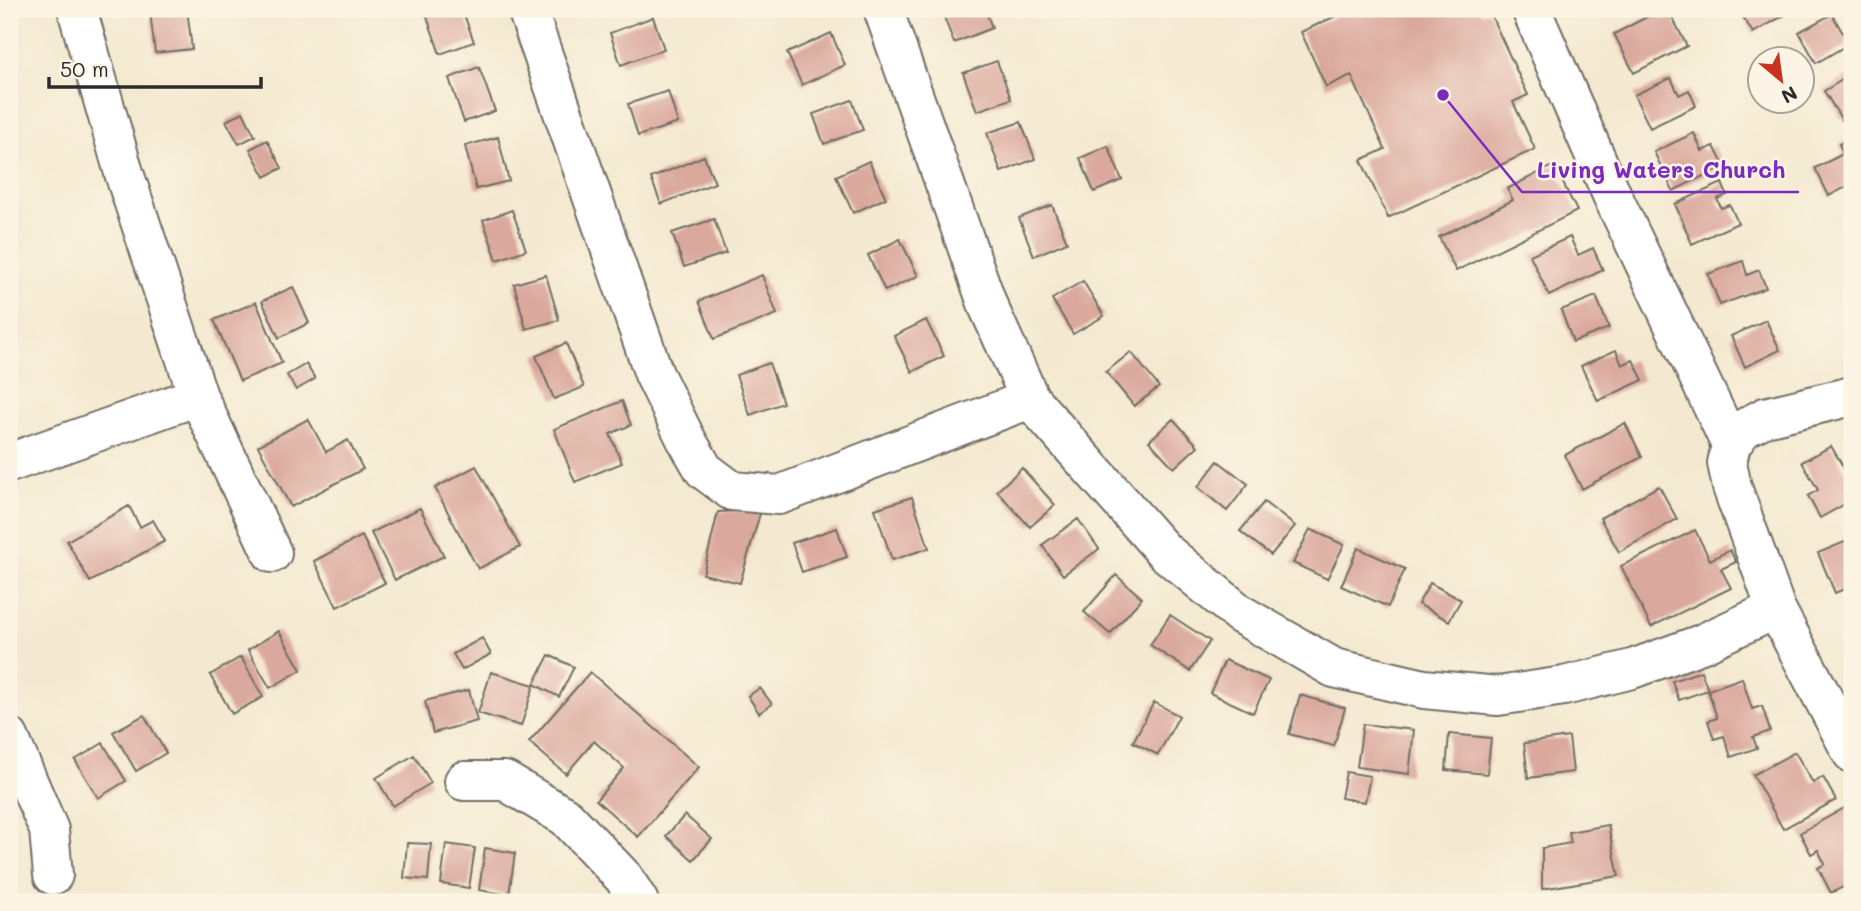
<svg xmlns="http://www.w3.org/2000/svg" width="1861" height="911" viewBox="0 0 1861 911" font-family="Mali,sans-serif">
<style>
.building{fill:#daa89c}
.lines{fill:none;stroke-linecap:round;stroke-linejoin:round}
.minor-casing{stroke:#716e65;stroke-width:42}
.minor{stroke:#fff;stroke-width:38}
.leader{fill:none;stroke:#7b2cbf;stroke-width:2.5}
.callout-dot{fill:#7b2cbf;stroke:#fcf5e5;stroke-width:2.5}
.callout-label{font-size:23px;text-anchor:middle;font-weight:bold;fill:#7b2cbf;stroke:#fcf5e5;stroke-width:5;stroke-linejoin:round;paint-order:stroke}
</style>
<rect width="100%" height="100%" fill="#fcf5e5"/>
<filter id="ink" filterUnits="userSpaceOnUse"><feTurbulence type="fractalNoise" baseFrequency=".0143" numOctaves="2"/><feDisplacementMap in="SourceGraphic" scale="14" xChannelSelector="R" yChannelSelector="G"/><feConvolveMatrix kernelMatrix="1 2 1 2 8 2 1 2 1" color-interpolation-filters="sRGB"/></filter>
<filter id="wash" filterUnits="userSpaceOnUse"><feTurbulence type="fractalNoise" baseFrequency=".00686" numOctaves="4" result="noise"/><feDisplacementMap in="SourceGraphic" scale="28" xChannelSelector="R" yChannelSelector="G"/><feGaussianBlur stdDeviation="1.57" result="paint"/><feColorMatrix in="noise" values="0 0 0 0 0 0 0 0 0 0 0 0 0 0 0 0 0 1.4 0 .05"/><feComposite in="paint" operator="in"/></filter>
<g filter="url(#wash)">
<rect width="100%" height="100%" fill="#f4e9d0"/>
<g id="blocks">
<path class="building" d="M 187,9 L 192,49 L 155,53 L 150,12 Z
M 439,9 L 462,9 L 474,42 L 440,54 L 426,14 Z
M 941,9 L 985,9 L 992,28 L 954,43 Z
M 1351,9 L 1479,9 L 1481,14 L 1489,11 L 1528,95 L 1513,102 L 1535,149 L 1388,218 L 1361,160 L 1385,149 L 1351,75 L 1326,87 L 1301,32 Z
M 1662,9 L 1668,9 L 1687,46 L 1634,73 L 1614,34 Z
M 1738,9 L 1795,9 L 1753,33 Z
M 1832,14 L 1849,44 L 1816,63 L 1799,32 Z
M 653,17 L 664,49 L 621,65 L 610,33 Z
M 831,33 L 845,65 L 802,85 L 787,53 Z
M 997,61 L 1011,99 L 977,111 L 963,73 Z
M 479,67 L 495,111 L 464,122 L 449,78 Z
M 1852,74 L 1852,113 L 1842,120 L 1824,91 Z
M 1671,78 L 1679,95 L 1689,90 L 1696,106 L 1650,128 L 1634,95 Z
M 668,91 L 678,123 L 638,136 L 628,104 Z
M 852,100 L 863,130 L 824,144 L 813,114 Z
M 243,112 L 255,136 L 239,144 L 226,121 Z
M 1021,122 L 1035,159 L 1001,172 L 987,133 Z
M 1694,133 L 1702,151 L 1714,146 L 1724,166 L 1673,191 L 1654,152 Z
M 498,137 L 509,181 L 476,189 L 465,146 Z
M 1852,138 L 1852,184 L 1829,196 L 1815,168 L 1843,154 L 1839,144 Z
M 267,140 L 282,168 L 265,177 L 250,149 Z
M 1108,146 L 1122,180 L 1094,192 L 1080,158 Z
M 704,156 L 715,183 L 661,204 L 651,178 Z
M 869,161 L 886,198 L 853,213 L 836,176 Z
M 1554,165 L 1577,211 L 1456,271 L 1439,237 L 1513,200 L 1507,189 Z
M 1722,183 L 1727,195 L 1717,199 L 1721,208 L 1730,205 L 1738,223 L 1692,244 L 1675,204 Z
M 1052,205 L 1067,242 L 1034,256 L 1019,218 Z
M 512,210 L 526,250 L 497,260 L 483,220 Z
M 714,219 L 726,253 L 684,267 L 672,233 Z
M 1570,237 L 1578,255 L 1593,248 L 1603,270 L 1549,296 L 1530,255 Z
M 900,239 L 918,276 L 885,291 L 868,255 Z
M 1743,261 L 1747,275 L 1759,270 L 1766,288 L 1720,305 L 1708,274 Z
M 546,275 L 559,320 L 526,329 L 514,284 Z
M 762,275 L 777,314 L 714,339 L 699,301 Z
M 1083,281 L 1104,316 L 1073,334 L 1052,299 Z
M 293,287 L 309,323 L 279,338 L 262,301 Z
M 1596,296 L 1609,328 L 1573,342 L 1561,310 Z
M 256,302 L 282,363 L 240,381 L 214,320 Z
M 926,320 L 944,356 L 912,372 L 894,336 Z
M 1766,320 L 1780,350 L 1745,367 L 1731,336 Z
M 566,343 L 584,387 L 554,399 L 536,356 Z
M 1616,350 L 1622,365 L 1633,360 L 1643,380 L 1598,401 L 1581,366 Z
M 1131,352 L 1159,387 L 1134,406 L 1106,372 Z
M 769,363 L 783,403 L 750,415 L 736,375 Z
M 306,364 L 315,379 L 296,390 L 287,375 Z
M 622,401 L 631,425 L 610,434 L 622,463 L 575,482 L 554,429 Z
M 308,419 L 326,452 L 348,440 L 363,469 L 291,507 L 258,446 Z
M 1173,419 L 1198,446 L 1174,468 L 1149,441 Z
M 1625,423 L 1642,457 L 1582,489 L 1565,455 Z
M 1831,446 L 1852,482 L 1852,500 L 1820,518 L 1808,496 L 1818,490 L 1802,462 Z
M 1218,461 L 1248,484 L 1227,511 L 1198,487 Z
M 476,466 L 520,547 L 478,569 L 435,488 Z
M 1022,468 L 1055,505 L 1030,527 L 997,491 Z
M 1659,486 L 1677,519 L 1619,552 L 1600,518 Z
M 912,497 L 929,548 L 892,560 L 875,509 Z
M 1264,502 L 1295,526 L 1271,555 L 1240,531 Z
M 129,506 L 140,527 L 153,520 L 165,541 L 90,582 L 67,541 Z
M 420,508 L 444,556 L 395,580 L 371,533 Z
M 761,510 L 740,583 L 703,574 L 718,512 Z
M 1078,519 L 1099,549 L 1063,575 L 1042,545 Z
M 837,528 L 847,557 L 802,572 L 792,543 Z
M 1310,529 L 1344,545 L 1327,579 L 1293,563 Z
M 1695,530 L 1710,560 L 1730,550 L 1736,562 L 1721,569 L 1731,588 L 1651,627 L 1621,566 Z
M 362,536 L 385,583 L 337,607 L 314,561 Z
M 1852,539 L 1852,586 L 1835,593 L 1818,553 Z
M 1358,548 L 1405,569 L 1388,607 L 1341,586 Z
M 1116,575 L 1142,598 L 1110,634 L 1084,612 Z
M 1430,583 L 1461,600 L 1449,621 L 1418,604 Z
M 1170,615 L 1210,641 L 1190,671 L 1150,645 Z
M 279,631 L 301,670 L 270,688 L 248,650 Z
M 482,638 L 491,654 L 462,670 L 453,654 Z
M 549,655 L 574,667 L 559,697 L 534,684 Z
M 241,657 L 263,697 L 232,714 L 210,675 Z
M 1225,660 L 1269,680 L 1253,713 L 1210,693 Z
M 1701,671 L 1708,690 L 1679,700 L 1672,681 Z
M 491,672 L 534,685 L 521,726 L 478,713 Z
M 590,672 L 699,767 L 638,837 L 596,800 L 624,768 L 594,741 L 566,774 L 529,742 Z
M 1742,678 L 1752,709 L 1762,706 L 1770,731 L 1753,737 L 1757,748 L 1731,757 L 1724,736 L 1714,739 L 1708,721 L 1717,718 L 1708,690 Z
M 760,688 L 772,704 L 759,713 L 748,696 Z
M 469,690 L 477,721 L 433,733 L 425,701 Z
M 1300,695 L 1345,708 L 1334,746 L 1289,734 Z
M 1154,702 L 1179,716 L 1158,755 L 1133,742 Z
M 144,715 L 166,753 L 136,771 L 113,732 Z
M 1363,724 L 1414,730 L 1409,774 L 1357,767 Z
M 1449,734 L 1491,738 L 1487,774 L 1446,770 Z
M 1569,737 L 1573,772 L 1528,778 L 1524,743 Z
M 103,743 L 126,781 L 98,798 L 75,760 Z
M 1795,752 L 1813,783 L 1823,777 L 1836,800 L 1783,829 L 1753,775 Z
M 414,755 L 431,783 L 393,806 L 376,778 Z
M 1346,772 L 1370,776 L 1365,802 L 1341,798 Z
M 1848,806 L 1852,813 L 1852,895 L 1850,896 L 1845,886 L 1831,893 L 1818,868 L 1825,864 L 1818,850 L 1811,854 L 1800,833 Z
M 685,815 L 712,839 L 693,860 L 666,836 Z
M 1608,825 L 1619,876 L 1542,889 L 1542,848 L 1571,843 L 1569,832 Z
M 407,843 L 431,844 L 428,880 L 404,878 Z
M 446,844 L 475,848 L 469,888 L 441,884 Z
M 485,848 L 515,853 L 509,895 L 479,890 Z"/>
</g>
</g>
<g filter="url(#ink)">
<use href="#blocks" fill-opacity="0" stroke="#716e65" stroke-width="2"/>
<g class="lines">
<defs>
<path id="minor" d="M 77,9 L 124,173 L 198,396 L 272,553
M 527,9 L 654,374 L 686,439 L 704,470 L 732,491 L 779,495 L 1030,399
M 883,9 L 988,306 L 1030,399 L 1164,551 L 1240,614 L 1334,668 L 1424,689 L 1498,696 L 1564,686 L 1632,669 L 1701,644 L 1776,609
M 1531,9 L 1612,195 L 1731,445
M 1852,396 L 1765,417 L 1743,429 L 1731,445 L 1727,463 L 1732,487 L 1776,609 L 1852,753
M 9,463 L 198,396
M 9,737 L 49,830 L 53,875
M 464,781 L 505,781 L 566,817 L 624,878 L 639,902"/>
</defs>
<use href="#minor" class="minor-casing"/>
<use href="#minor" class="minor"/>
</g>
</g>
<path class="leader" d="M1443 95L1522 192H1799"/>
<circle class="callout-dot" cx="1443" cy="95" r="7"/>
<g class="callout-label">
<text x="1661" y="178">Living Waters Church</text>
</g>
<rect width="1861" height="911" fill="none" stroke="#fcf5e5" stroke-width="35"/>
<g transform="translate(1781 80) rotate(151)"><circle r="33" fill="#fcf5e5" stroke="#a8a49b" stroke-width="2"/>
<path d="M0-5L12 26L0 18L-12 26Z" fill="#c8321e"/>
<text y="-10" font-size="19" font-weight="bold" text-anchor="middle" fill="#2b2b2b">N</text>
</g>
<path d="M49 77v10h212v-10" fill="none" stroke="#2b2b2b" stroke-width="3.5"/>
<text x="60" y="77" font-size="21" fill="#2b2b2b" stroke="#fcf5e5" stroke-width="5" paint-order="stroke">50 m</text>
</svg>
